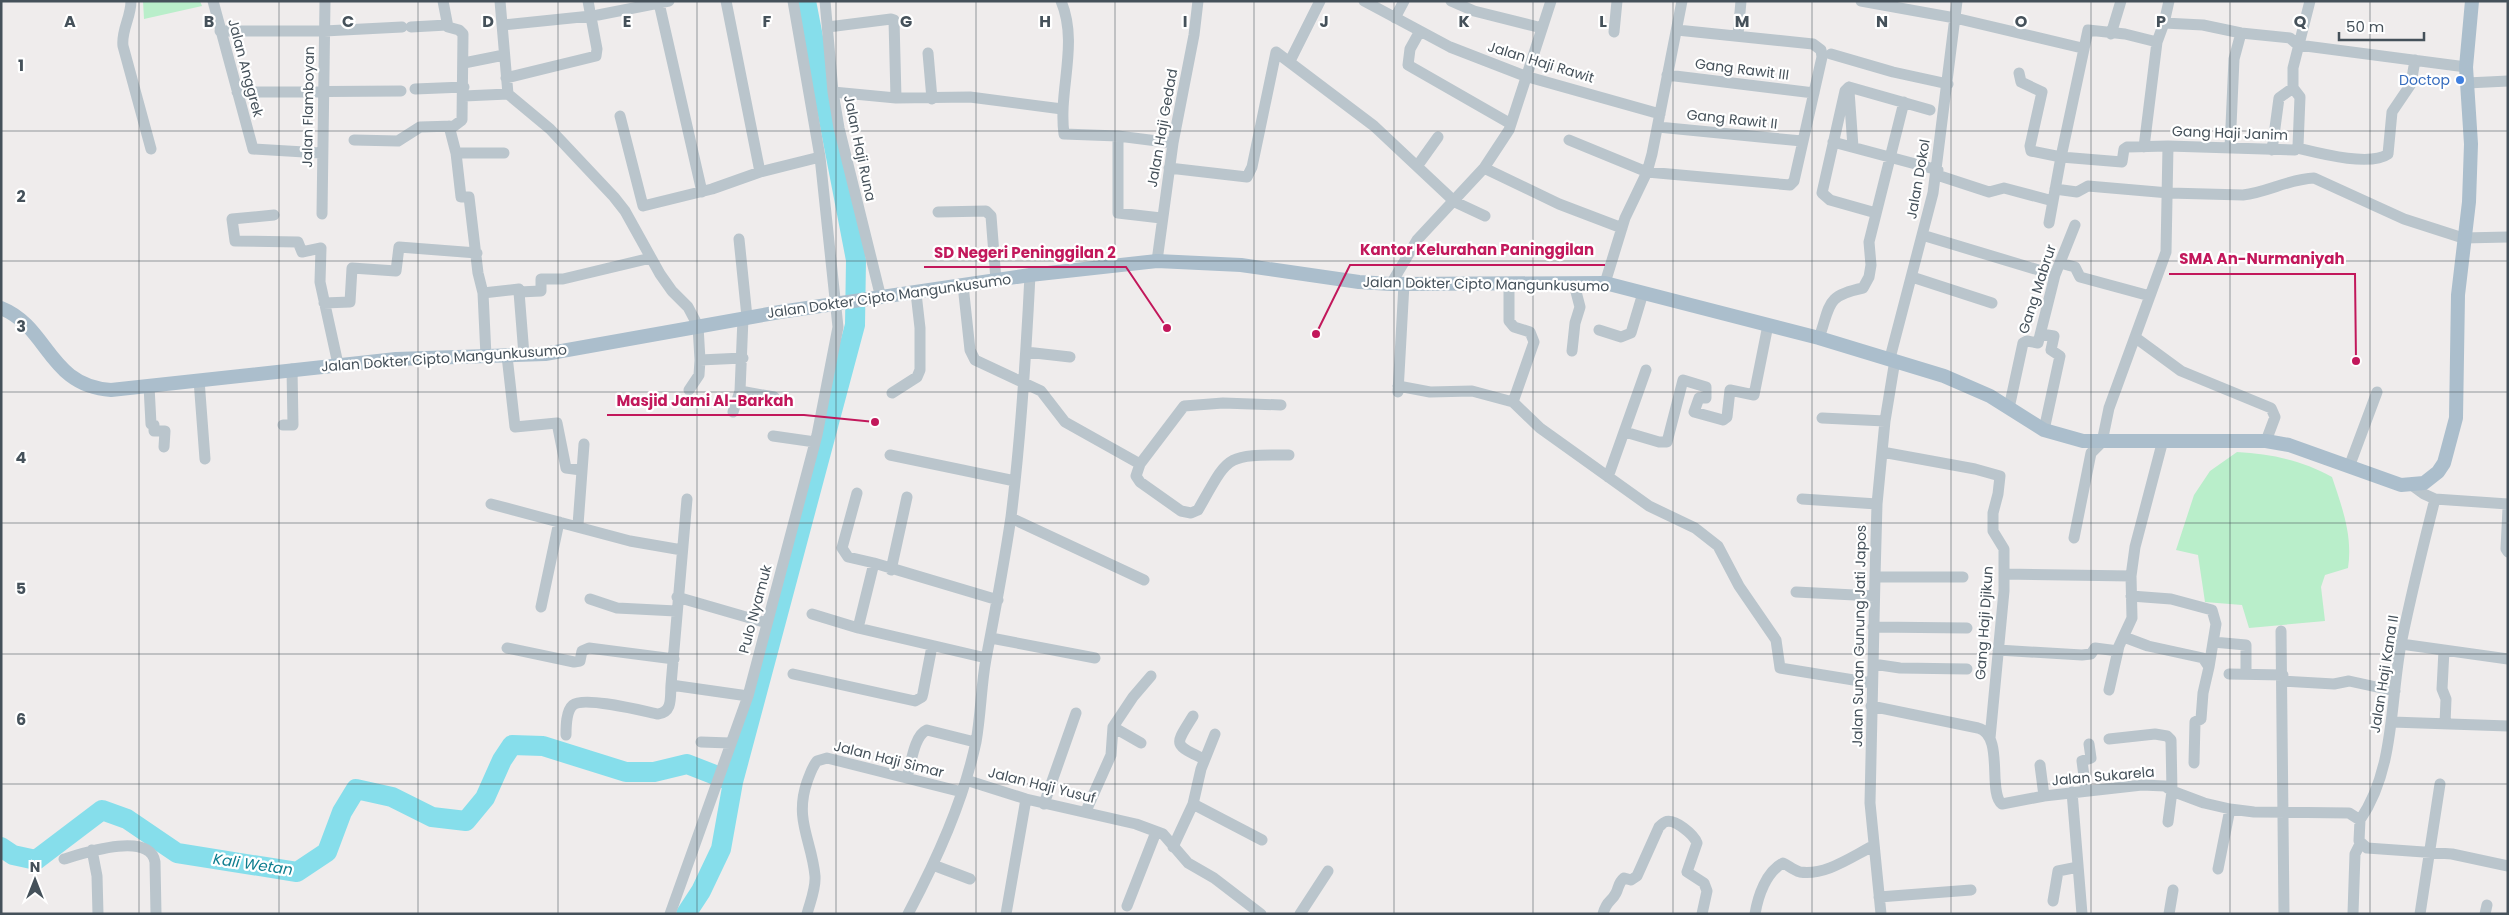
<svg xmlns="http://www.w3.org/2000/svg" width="2509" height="915" viewBox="0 0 2509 915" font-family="Poppins,sans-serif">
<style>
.green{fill:#b9eeca}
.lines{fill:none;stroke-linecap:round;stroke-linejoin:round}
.river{stroke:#86deeb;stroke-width:20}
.minor{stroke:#bac5cc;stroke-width:11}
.major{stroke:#abbecc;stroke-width:14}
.grid{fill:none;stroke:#45515a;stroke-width:1;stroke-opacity:0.55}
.shop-dot{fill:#3f7fe0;stroke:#fff;stroke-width:2}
.labels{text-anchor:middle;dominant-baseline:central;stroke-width:4.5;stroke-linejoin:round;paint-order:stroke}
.street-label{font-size:14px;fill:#45515a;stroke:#fff}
.shop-label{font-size:14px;fill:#366cbe;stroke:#fff;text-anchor:end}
.water-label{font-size:15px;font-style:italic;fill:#0d7e8f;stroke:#fff}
.grid-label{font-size:16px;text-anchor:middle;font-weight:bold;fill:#45515a;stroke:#fff;stroke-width:4.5;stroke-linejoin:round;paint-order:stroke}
.leader{fill:none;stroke:#c2185b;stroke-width:2}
.callout-dot{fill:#c2185b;stroke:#fff;stroke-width:2}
.callout-label{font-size:15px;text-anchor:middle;font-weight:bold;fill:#c2185b;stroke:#fff;stroke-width:4.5;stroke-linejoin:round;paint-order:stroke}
</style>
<rect width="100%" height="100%" fill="#efecec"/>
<path class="green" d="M 143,1 L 200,1 L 202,6 L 144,19 Z
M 2237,452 C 2271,454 2302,460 2332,477 C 2342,507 2353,536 2348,568 L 2325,575 L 2321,587 L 2325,621 L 2249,628 L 2242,605 L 2205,602 L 2198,555 L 2176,550 L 2194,495 L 2210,471 Z"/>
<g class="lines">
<path class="river" d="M 1,847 L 13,855 L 36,860 L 102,810 L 127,819 L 177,853 L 297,872 L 327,852 L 342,812 L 356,789 L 392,797 L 432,817 L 466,821 L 485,798 L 502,760 L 512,745 L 543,746 L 626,772 L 654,772 L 687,764 L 733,782
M 686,914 L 701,891 L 721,849 L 733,782 L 855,325 L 856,260 L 806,1"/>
<path class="minor" d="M 131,1 C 131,18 121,30 123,46 L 151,149
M 213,1 L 253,149 L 321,153
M 500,1 L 508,94 L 550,129 L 614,197 L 625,211 L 660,274 L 672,291 L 688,307 L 698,326 L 700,360 L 699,375 L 689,390
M 726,1 L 760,172
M 825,1 L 833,92 L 839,128 L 881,298
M 1061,1 C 1079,44 1058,90 1064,134 L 1118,136 L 1173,143
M 1364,1 L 1450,47 L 1525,76 L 1660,114
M 1451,1 L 1474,11 L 1542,28
M 1861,1 L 1955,18 L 2082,48
M 659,3 L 702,192
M 598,15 L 669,1
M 1395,18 L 1404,1
M 2164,23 L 2169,1
M 503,25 L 591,16
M 411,27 L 447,25
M 828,27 L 891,19 L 894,20 L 896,98
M 220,31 L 324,31 L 402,27
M 1420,31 L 1410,49 L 1408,65 L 1511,124
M 1614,32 L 1617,1
M 2111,34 L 2121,1
M 1738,35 L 1741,1
M 2157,42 L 2125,34 L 2088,30 L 2061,157 L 2122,162 L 2124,149 L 2127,147 L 2168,146 L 2295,150 L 2298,146 L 2300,97 L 2293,88 L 2293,68 L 2310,1
M 2298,45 L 2466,67
M 928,53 L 932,99
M 1831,54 L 1893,72 L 1948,84
M 1290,61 L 1320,1
M 464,63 L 504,55
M 2019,73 L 2021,82 L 2042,92 L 2030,146 L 2031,151 L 2061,157 L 2049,223
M 1667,75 L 1814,93
M 506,78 L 596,56 L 597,49 L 588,1
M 2467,83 L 2508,81
M 1849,87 L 1845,91 L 1822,193 L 1830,200 L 1876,213
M 1849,87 L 1930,110
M 415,89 L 464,87
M 1849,91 L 1853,147
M 237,92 L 401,91
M 833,92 L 896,98 L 970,97 L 1062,109
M 464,96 L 508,94
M 620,116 L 643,206 L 712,189 L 760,172 L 820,157
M 449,126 L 456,153 L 461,197 L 469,197 L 478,273 L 483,293 L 486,356
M 1658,127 L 1802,141
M 1118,136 L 1118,213 L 1161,218
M 354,140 L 398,141 L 420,127 L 454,126 L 462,120 L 463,34 L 459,30 L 448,27 L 443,1
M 1569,140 L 1647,172 L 1790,185 L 1794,181 L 1822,57 L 1821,50 L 1813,44 L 1677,30
M 1833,142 L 1938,170
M 2144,147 L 2157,42 L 2164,23 L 2203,25 L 2241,33 L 2290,38 L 2298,45
M 2230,148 L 2234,59 L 2241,33
M 2297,148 C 2318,153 2370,167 2388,154 L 2392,112 L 2411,84 L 2415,60
M 2272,150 L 2279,98 L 2293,88
M 456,153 L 504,153
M 1418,165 L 1438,137
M 1169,168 L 1247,177 L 1252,167 L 1276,52 L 1374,126 L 1455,202 L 1485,216
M 1484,168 L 1559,204 L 1622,228
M 1937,175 L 1989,192 L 2004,188 L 2053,201
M 2055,189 L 2077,192 L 2088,186 L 2169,193 L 2243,195 C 2268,192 2289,179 2314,178 L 2404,219 L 2463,238 L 2508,237
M 938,212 L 986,211 L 991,216 L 996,280
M 322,214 L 325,1
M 274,215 L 232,219 L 235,241 L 298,242 L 302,252 L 321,248 L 320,282 L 338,364
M 1922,235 L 2055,275
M 739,239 L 747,317
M 1157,261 L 1173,143 L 1194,35 L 1198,1
M 2060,263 L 2075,267 L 2080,277 L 2150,296
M 1912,277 L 1992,303
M 1605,283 L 1625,218 L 1647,172 L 1652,154 L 1682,1
M 1391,284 L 1417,240 L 1484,168 L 1509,130 L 1551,1
M 1509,284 L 1509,321 L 1514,327 L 1530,332 L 1534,342 L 1513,402
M 963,285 L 970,350 L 975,360 L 1041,391 L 1065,422 L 1140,464
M 483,293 L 519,289 L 519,292
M 324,303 L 350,302 L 352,268 L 396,271 L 399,247 L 477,253
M 1599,330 L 1621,337 L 1631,333 L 1643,293
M 2041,334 L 2054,336 L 2051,350 L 2060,356 L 2044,430
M 1819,338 C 1831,304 1825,296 1863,288 L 1869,277 L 1871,265 L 1869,242 L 1904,102
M 2136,338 L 2181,371 L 2271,408 L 2275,417 L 2266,441
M 1572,351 L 1575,323 L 1580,307 L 1574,284
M 1026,352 L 1070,357
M 524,355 L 519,292 L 541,291 L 541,279 L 563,279 L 651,258
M 507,356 L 515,427 L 557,423 L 566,468 L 581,470
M 1890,358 L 1933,193 L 1957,1
M 700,360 L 743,358
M 199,380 L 205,459
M 149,386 L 151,424 L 154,425 L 154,431 L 165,431 L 164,447
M 1398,386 L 1430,392 L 1472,391 L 1513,402 L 1540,428 L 1649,506 L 1695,528 L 1718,546 L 1739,586 L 1776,640 L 1780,668 L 1872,683
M 740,391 L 774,397
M 1398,392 L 1404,284
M 892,393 L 917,377 L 920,370 L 920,328 L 916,293
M 1281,405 L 1223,403 L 1184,406 L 1140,464 L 1136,476 L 1140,482 L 1181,511 L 1191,513 L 1198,510 C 1230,454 1224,455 1289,455
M 2009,408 L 2023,343 L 2027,341 L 2038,343 L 2055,275 L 2075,225
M 733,412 L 740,391 L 743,318
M 1822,418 L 1885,421
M 283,425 L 293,425 L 292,369
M 1625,432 L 1659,442 L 1667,442 L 1683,380 L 1706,387 L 1706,398 L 1699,398 L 1694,412 L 1723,420 L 1727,417 L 1730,390 L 1754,395 L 1768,325
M 773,436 L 815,442
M 1882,452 L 1975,469 L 2000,476 L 1998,494 L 1993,513 L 1993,531 L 2004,549 L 2004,591 L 1990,738
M 890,455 L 1015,481
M 2349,467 L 2377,392
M 1608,477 L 1646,370
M 2413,486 L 2424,494 L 2435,499 L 2508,504
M 857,493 L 842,548 L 848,557 L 874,563 L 998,600
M 1802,499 L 1877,504
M 491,504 L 630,541 L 682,550
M 2508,508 L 2506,549 L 2508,552
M 1011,518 L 1144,580
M 578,525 L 584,444
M 2074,538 L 2091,453 L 2102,442 L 2109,408 L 2166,252 L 2168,146
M 891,570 L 907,497
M 2004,574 L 2131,576
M 1875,577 L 1963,577
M 1796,592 L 1874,596
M 2131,596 L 2171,599 L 2212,610 L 2216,624 L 2209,667
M 677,597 L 767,623
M 590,599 L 617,608 L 676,611
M 541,607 L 559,522
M 812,614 L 858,628 L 986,658
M 1873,627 L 1967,628
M 858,628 L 874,563
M 2281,631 L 2284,914
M 2124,637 L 2148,646 L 2203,658 L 2209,667 L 2203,693 L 2201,719 L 2195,722 L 2194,763
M 991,638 L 1095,658
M 2213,642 L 2246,645 L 2246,674
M 2401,644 L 2508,659
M 507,648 L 574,662 L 580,661 L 582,651 L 589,648 L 674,659
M 1998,650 L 2082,655 L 2091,654 L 2095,648 L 2118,651
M 2444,650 L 2442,689 L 2446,699 L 2445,724
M 1873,664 L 1900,668 L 1967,669
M 793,674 L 915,701 L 922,697 L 923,693 L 932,646
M 2229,674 L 2283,675
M 2283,681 L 2334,684 L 2349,681 L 2395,691
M 671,685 L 687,499
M 2109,690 L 2119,646 L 2132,618 L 2131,576 L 2135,547 L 2163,440
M 1871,706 L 1978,728 C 2005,735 1987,793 2002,804 L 2044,796 L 2142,785 L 2165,786 L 2172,791 L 2204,803 L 2230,809 L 2254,812 L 2349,813 L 2360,820 L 2359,841 L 2367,848 L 2452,854 L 2508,866
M 1193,716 C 1175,745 1172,744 1204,759
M 2392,722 L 2508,726
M 1113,727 L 1141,743
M 566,735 C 566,726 566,711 573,705 C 584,696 643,711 658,714 C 673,712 670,697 671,685 L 748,696
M 2109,739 L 2155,734 L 2167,736 L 2171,740 L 2172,791 L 2168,822
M 701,742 L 730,743
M 2040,765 L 2044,796
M 907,777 C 911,765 914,735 927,730 L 975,742
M 966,780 L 1026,799 L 1136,824 L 1163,834 L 1188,863 L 1214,878 L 1261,914
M 2086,791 L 2082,761 L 2091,758 L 2089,744
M 2072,792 L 2082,914
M 1044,804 L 1076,713
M 1193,804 L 1262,840
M 1086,811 L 1111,755 L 1113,727 L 1133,697 L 1151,676
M 2360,820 C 2395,769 2390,702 2401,644 C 2411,595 2423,546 2435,499
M 1173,847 L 1193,804 L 1201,769 L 1215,734
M 92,850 L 97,876 L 98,914
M 64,859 C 84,853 150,831 155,862 L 156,914
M 933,865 L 970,879
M 2218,869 L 2230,809
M 1879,897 L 1971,890
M 2053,901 L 2058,871 L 2078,867
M 1127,906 L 1156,832
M 2353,913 L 2355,854 L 2360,844
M 670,914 L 748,696 L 817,435 L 838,327 L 820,157 L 793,1
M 807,914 C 810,902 816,889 815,876 C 812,841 794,820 807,782 C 810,774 812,767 817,761 L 827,758 L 962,792
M 908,914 C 937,859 963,802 976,742 C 981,714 981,686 986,659 C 995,612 1004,565 1011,517 C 1021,437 1026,356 1030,275
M 1006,914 L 1026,799
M 1300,914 L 1328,871
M 1603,914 C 1607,899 1611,903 1616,893 C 1619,887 1618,883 1624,878 L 1631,880 L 1637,876 L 1659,827 C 1660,826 1664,822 1665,822 C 1675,818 1694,835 1697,843 L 1687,872 L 1704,883 L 1707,891 L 1702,914
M 1755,914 C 1758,896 1766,872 1783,863 C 1788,865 1793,870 1800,872 C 1825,876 1851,857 1873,846
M 1881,914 L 1870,803 L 1875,577 L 1877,504 L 1885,421 L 1895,360
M 2169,914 L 2173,890
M 2420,914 L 2440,784
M 2485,914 L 2487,905"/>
<path class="major" d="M 1,308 C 49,327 48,386 111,390 L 396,359 L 545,354 L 780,312 L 1030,275 L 1157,261 L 1241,265 L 1359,282 L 1391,284 L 1605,283 L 1819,338 L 1944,376 L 1990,396 L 2044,430 L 2083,441 L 2266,441 L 2289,445 L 2401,485 L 2424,483 L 2438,472 L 2444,463 L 2456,418 L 2458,295 L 2469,202 L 2471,144 L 2466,67 L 2472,1"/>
</g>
<path class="grid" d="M 139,1 L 139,914M 279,1 L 279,914M 418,1 L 418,914M 558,1 L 558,914M 697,1 L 697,914M 836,1 L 836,914M 976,1 L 976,914M 1115,1 L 1115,914M 1254,1 L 1254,914M 1394,1 L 1394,914M 1533,1 L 1533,914M 1673,1 L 1673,914M 1812,1 L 1812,914M 1951,1 L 1951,914M 2091,1 L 2091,914M 2230,1 L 2230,914M 2370,1 L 2370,914M 1,131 L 2508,131M 1,261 L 2508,261M 1,392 L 2508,392M 1,523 L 2508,523M 1,654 L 2508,654M 1,784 L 2508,784"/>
<circle class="shop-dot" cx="2460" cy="80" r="5"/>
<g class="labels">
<g class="street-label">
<text transform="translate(1541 62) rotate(17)">Jalan Haji Rawit</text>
<text transform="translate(246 68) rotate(75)">Jalan Anggrek</text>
<text transform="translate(1742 69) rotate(7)">Gang Rawit III</text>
<text transform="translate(308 107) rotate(-89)">Jalan Flamboyan</text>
<text transform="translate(1732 119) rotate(6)">Gang Rawit II</text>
<text transform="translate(1162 128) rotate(-80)">Jalan Haji Gedad</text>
<text transform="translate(2230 133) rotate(2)">Gang Haji Janim</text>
<text transform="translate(860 148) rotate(78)">Jalan Haji Runa</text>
<text transform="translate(1918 179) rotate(-80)">Jalan Dokol</text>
<text transform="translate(1486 284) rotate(1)">Jalan Dokter Cipto Mangunkusumo</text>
<text transform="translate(2037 289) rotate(-72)">Gang Mabrur</text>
<text transform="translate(889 296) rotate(-8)">Jalan Dokter Cipto Mangunkusumo</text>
<text transform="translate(444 358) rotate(-4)">Jalan Dokter Cipto Mangunkusumo</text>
<text transform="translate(755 609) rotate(-75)">Pulo Nyamuk</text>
<text transform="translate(1984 623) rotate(-86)">Gang Haji Djikun</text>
<text transform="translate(1859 636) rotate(-89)">Jalan Sunan Gunung Jati Japos</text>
<text transform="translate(2384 674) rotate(-81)">Jalan Haji Kana II</text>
<text transform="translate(889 759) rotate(14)">Jalan Haji Simar</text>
<text transform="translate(2103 776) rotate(-5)">Jalan Sukarela</text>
<text transform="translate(1042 785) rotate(14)">Jalan Haji Yusuf</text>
</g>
<g class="shop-label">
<text x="2450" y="80">Doctop</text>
</g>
<g class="water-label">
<text transform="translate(253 864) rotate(8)">Kali Wetan</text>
</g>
</g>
<g class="grid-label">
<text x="70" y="27">A</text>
<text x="209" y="27">B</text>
<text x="348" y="27">C</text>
<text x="488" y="27">D</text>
<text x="627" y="27">E</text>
<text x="767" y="27">F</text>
<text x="906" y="27">G</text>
<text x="1045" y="27">H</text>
<text x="1185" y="27">I</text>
<text x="1324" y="27">J</text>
<text x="1464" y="27">K</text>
<text x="1603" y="27">L</text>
<text x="1742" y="27">M</text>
<text x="1882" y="27">N</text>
<text x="2021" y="27">O</text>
<text x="2161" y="27">P</text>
<text x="2300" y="27">Q</text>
<text x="21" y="71">1</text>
<text x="21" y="202">2</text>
<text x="21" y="332">3</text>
<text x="21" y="463">4</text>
<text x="21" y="594">5</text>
<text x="21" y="725">6</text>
</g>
<path class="leader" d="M1316 334L1350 265H1605M1167 328L1126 267H924M2356 361L2355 274H2169M875 422L804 415H607"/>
<g class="callout-dot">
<circle cx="1316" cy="334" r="5"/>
<circle cx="1167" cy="328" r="5"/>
<circle cx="2356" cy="361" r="5"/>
<circle cx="875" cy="422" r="5"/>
</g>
<g class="callout-label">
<text x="1477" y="255">Kantor Kelurahan Paninggilan</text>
<text x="1025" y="258">SD Negeri Peninggilan 2</text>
<text x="2262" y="264">SMA An-Nurmaniyah</text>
<text x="705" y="406">Masjid Jami Al-Barkah</text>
</g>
<rect width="2509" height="915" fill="none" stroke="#45515a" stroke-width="5"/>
<g transform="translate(35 880)" stroke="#ffffff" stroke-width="4" paint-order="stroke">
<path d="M0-4L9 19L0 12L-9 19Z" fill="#45515a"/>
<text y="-8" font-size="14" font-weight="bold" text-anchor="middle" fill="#45515a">N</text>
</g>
<path d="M2339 32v8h85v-8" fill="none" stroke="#45515a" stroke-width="2.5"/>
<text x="2346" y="32" font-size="15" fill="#45515a" stroke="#ffffff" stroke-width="4" paint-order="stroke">50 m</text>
</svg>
